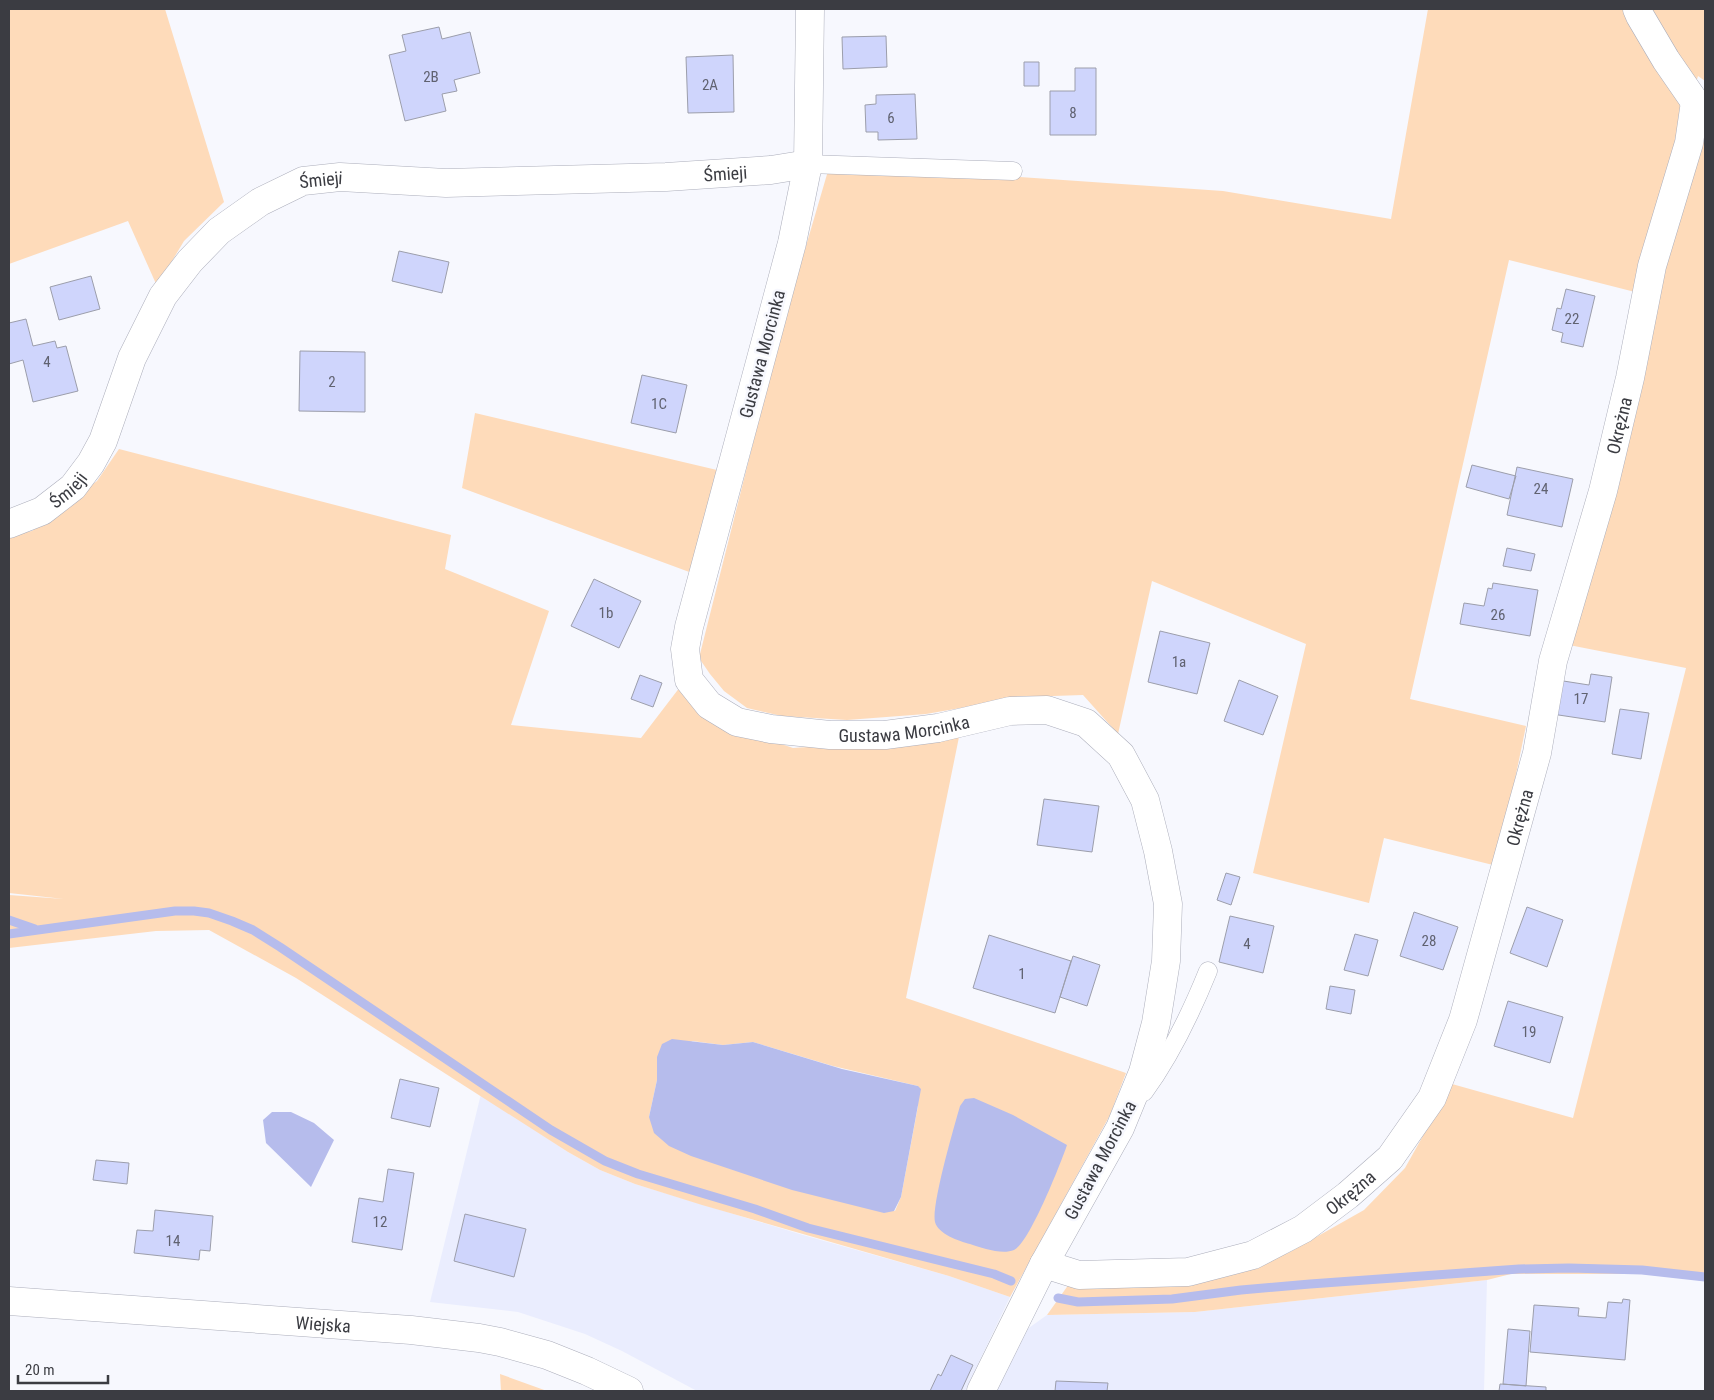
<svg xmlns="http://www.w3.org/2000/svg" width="1714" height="1400" viewBox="0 0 1714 1400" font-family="'Roboto Condensed',sans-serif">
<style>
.built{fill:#eaedfe}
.green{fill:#fedbba;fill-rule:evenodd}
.water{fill:#b6bcec}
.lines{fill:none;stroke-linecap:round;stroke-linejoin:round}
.stream{stroke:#b6bcec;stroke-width:9}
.building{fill:#cfd5fc;stroke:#9c9eab}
.service-casing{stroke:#acaebb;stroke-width:19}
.minor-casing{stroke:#acaebb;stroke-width:29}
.tertiary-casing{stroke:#acaebb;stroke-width:29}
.service{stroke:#fff;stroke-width:18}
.minor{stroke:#fff;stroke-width:28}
.tertiary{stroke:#fff;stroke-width:28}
.labels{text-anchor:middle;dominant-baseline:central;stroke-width:5;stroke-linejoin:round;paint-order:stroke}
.number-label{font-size:15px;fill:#606270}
.street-label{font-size:18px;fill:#3b3c42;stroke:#f7f8fe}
</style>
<rect width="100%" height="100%" fill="#f7f8fe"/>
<path class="built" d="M 481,1094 L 568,1152 L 600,1170 L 635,1184 L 803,1235 L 949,1276 L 1010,1297 L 965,1391 L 697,1391 L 622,1351 L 585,1334 L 518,1312 L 430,1302 Z
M 1487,1280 L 1484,1391 L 990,1391 L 1019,1335 L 1047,1315 L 1195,1312 Z"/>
<path class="green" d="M 9,9 L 165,9 L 224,202 L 184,241 L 157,286 L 128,221 L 9,264 Z
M 1428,9 L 1705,9 L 1705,81 L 1698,76 L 1635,292 L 1509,260 L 1410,699 L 1526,726 L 1497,866 L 1384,838 L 1369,903 L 1253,873 L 1306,644 L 1152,581 L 1118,734 L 1083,695 L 1023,697 L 926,714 L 847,720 L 782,716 L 747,708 L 724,691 L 710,674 L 699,658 L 782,328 L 830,164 L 1223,191 L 1391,219 Z
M 1705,121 L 1705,1281 L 1650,1274 L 1511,1274 L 1487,1280 L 1195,1312 L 1047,1315 L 1069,1284 L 1225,1271 L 1288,1253 L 1364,1210 L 1405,1168 L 1452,1084 L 1573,1118 L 1686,668 L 1564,644 Z
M 475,413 L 717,470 L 692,573 L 462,488 Z
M 119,449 L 451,535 L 445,569 L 549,611 L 511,725 L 641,738 L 680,687 L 743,731 L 793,748 L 959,737 L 906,998 L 1126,1073 L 1110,1115 L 1010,1297 L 949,1276 L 702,1205 L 635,1184 L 600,1170 L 568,1152 L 296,978 L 209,930 L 156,931 L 9,948 L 9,895 L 64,899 L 9,893 L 9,535 L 32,531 L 97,481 ZM 692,1041 L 723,1045 L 753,1042 L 833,1066 L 918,1086 L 918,1106 L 901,1197 L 895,1211 L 649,1117 L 657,1080 Z
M 500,1374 L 547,1391 L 501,1391 Z"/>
<path class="water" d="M 672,1039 L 723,1045 L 753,1042 L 842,1069 L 918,1086 L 921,1089 L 901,1197 L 894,1211 L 884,1213 L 792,1190 L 691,1156 L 669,1146 L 654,1133 L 649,1117 L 657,1080 L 657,1057 L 662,1044 Z
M 974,1098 L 1013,1115 L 1067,1145 C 1061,1163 1029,1244 1014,1250 C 1002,1255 982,1248 970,1244 C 959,1241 938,1234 935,1222 C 931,1206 954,1127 960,1106 L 965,1099 Z
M 272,1112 L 291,1112 L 314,1123 L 334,1140 L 311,1187 L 266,1143 L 263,1120 Z"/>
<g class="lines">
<path class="stream" d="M 9,920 L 35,929
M 9,934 L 175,911 L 194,911 L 209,913 L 232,921 L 253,930 L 280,947 L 551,1130 L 605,1161 L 638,1174 L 755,1209 L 808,1228 L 994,1274 L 1011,1281
M 1058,1298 L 1078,1302 L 1172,1299 L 1241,1290 L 1310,1284 L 1519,1269 L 1569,1268 L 1642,1270 L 1705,1277"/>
</g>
<path class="building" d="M 439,27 L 442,39 L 470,32 L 480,73 L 454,80 L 457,91 L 442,94 L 446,111 L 405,121 L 389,55 L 406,51 L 402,35 Z
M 886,36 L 887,67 L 843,69 L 842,37 Z
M 733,55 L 734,112 L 688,113 L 686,57 Z
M 1024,62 L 1039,62 L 1039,86 L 1024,86 Z
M 1075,68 L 1096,68 L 1096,135 L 1050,135 L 1050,91 L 1075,91 Z
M 915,94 L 917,139 L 878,140 L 878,132 L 866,132 L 865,105 L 876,104 L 876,95 Z
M 399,251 L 449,262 L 442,293 L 392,281 Z
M 91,276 L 100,309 L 59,320 L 50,287 Z
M 1566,289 L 1595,296 L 1583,347 L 1561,342 L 1563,333 L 1552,330 L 1557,308 L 1561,309 Z
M 26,319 L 33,346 L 55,341 L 57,348 L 66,346 L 78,391 L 33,402 L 23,360 L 9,364 L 9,323 Z
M 300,351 L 365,352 L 365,412 L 299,411 Z
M 642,375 L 687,385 L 676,433 L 631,423 Z
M 1472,465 L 1516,476 L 1509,499 L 1466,487 Z
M 1517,467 L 1573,479 L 1562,527 L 1507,515 Z
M 1507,548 L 1535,554 L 1531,571 L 1503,566 Z
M 594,579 L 641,601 L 619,648 L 571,626 Z
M 1493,583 L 1538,590 L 1530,636 L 1460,624 L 1464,603 L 1484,606 L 1488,588 L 1492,589 Z
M 1160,631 L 1210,643 L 1197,694 L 1148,682 Z
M 1591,674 L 1612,677 L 1605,722 L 1552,714 L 1557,680 L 1589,685 Z
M 640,675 L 662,683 L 653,707 L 631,699 Z
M 1239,680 L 1278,696 L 1263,735 L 1224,721 Z
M 1620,709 L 1649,713 L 1641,759 L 1612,754 Z
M 1044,799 L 1099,806 L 1092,852 L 1037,845 Z
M 1226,873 L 1240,877 L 1231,905 L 1217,900 Z
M 1527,907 L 1563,920 L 1547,967 L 1510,953 Z
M 1414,912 L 1458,927 L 1443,970 L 1400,956 Z
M 1230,916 L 1274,926 L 1263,973 L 1219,962 Z
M 1355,934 L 1378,940 L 1368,976 L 1344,970 Z
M 989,935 L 1071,961 L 1055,1013 L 973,988 Z
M 1073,956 L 1100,965 L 1087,1006 L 1060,997 Z
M 1330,986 L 1355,990 L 1351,1014 L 1326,1009 Z
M 1508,1001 L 1563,1017 L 1550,1063 L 1494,1046 Z
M 400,1079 L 439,1088 L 430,1127 L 391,1118 Z
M 96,1160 L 129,1163 L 127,1184 L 93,1180 Z
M 388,1169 L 414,1173 L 402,1250 L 352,1242 L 359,1198 L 383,1202 Z
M 155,1210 L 213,1216 L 210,1251 L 200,1250 L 199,1260 L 134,1253 L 137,1230 L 153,1231 Z
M 465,1214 L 526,1229 L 514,1277 L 454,1261 Z
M 1623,1299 L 1630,1300 L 1625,1360 L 1530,1352 L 1534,1305 L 1579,1308 L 1578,1316 L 1606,1318 L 1608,1302 L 1622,1303 Z
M 1508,1329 L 1530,1331 L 1526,1386 L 1503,1384 Z
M 951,1355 L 973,1365 L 961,1391 L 930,1391 L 938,1374 L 941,1376 Z
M 1056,1381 L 1108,1383 L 1107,1391 L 1055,1391 Z
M 1500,1384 L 1546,1387 L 1546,1391 L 1499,1391 Z"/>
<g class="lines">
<defs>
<path id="service" d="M 808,164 L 1013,171
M 1144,1092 C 1171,1055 1191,1013 1208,971"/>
<g id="minor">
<path id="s1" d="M 810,9 L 808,164 L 792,243 L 689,627 L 685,649 L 689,680 L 709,705 L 737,722 L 771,729 L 830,735 L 885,735 L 938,728 L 1010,711 L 1047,710 L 1086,723 L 1121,755 L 1145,800 L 1158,851 L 1168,904 L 1166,961 L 1156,1023 L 1143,1072 L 1120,1128 L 1044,1264 L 981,1391"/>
<path d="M 1637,9 L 1640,16 L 1666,60 L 1695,102"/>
<path id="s2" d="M 9,524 L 42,511 L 73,487 L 91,463 L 103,441 L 132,358 L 163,296 L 190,261 L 219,231 L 260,202 L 303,181 L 340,177 L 446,183 L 666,177 L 771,170 L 808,164"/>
<path id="s3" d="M 1044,1264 L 1079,1275 L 1188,1272 L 1253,1255 L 1303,1229 L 1348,1195 L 1390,1158 L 1432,1098 L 1463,1020 L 1537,753 L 1553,661 L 1603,491 L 1630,378 L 1652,266 L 1689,143 L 1695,102 L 1705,108"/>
</g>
<g id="tertiary">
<path id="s4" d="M 9,1301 L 411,1330 L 479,1338 L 500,1342 L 547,1355 L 587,1371 L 629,1391"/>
</g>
</defs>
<use href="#service" class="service-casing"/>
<use href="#minor" class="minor-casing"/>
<use href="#tertiary" class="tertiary-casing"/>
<use href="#service" class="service"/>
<use href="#minor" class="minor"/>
<use href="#tertiary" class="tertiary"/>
</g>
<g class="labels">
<g class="number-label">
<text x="431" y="77">2B</text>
<text x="710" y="85">2A</text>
<text x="1073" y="113">8</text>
<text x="891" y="118">6</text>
<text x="1572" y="319">22</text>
<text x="47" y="362">4</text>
<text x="332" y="382">2</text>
<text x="659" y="404">1C</text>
<text x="1541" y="489">24</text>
<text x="606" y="613">1b</text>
<text x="1498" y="615">26</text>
<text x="1179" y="662">1a</text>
<text x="1581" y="699">17</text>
<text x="1429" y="941">28</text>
<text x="1247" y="944">4</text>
<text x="1022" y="974">1</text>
<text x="1529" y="1032">19</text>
<text x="380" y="1222">12</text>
<text x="173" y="1241">14</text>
</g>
<g class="street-label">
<text stroke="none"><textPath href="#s2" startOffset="894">Śmieji</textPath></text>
<text stroke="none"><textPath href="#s2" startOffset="489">Śmieji</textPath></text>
<text transform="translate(762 354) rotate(-75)">Gustawa Morcinka</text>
<text stroke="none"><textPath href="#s3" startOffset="1154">Okrężna</textPath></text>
<text stroke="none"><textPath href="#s2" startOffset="69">Śmieji</textPath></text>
<text stroke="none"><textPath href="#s1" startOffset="920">Gustawa Morcinka</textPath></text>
<text stroke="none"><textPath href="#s3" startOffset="749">Okrężna</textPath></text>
<text transform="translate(1100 1160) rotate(-62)">Gustawa Morcinka</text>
<text stroke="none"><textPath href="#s3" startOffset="329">Okrężna</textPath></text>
<text stroke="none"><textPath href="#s4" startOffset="315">Wiejska</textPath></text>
</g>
</g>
<rect width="1714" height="1400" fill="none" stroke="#3b3c42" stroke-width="20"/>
<path d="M18 1375v8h90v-8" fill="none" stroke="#3b3c42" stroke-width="2.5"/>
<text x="25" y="1375" font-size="15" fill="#3b3c42" stroke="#f7f8fe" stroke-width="4" paint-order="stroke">20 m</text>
</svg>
